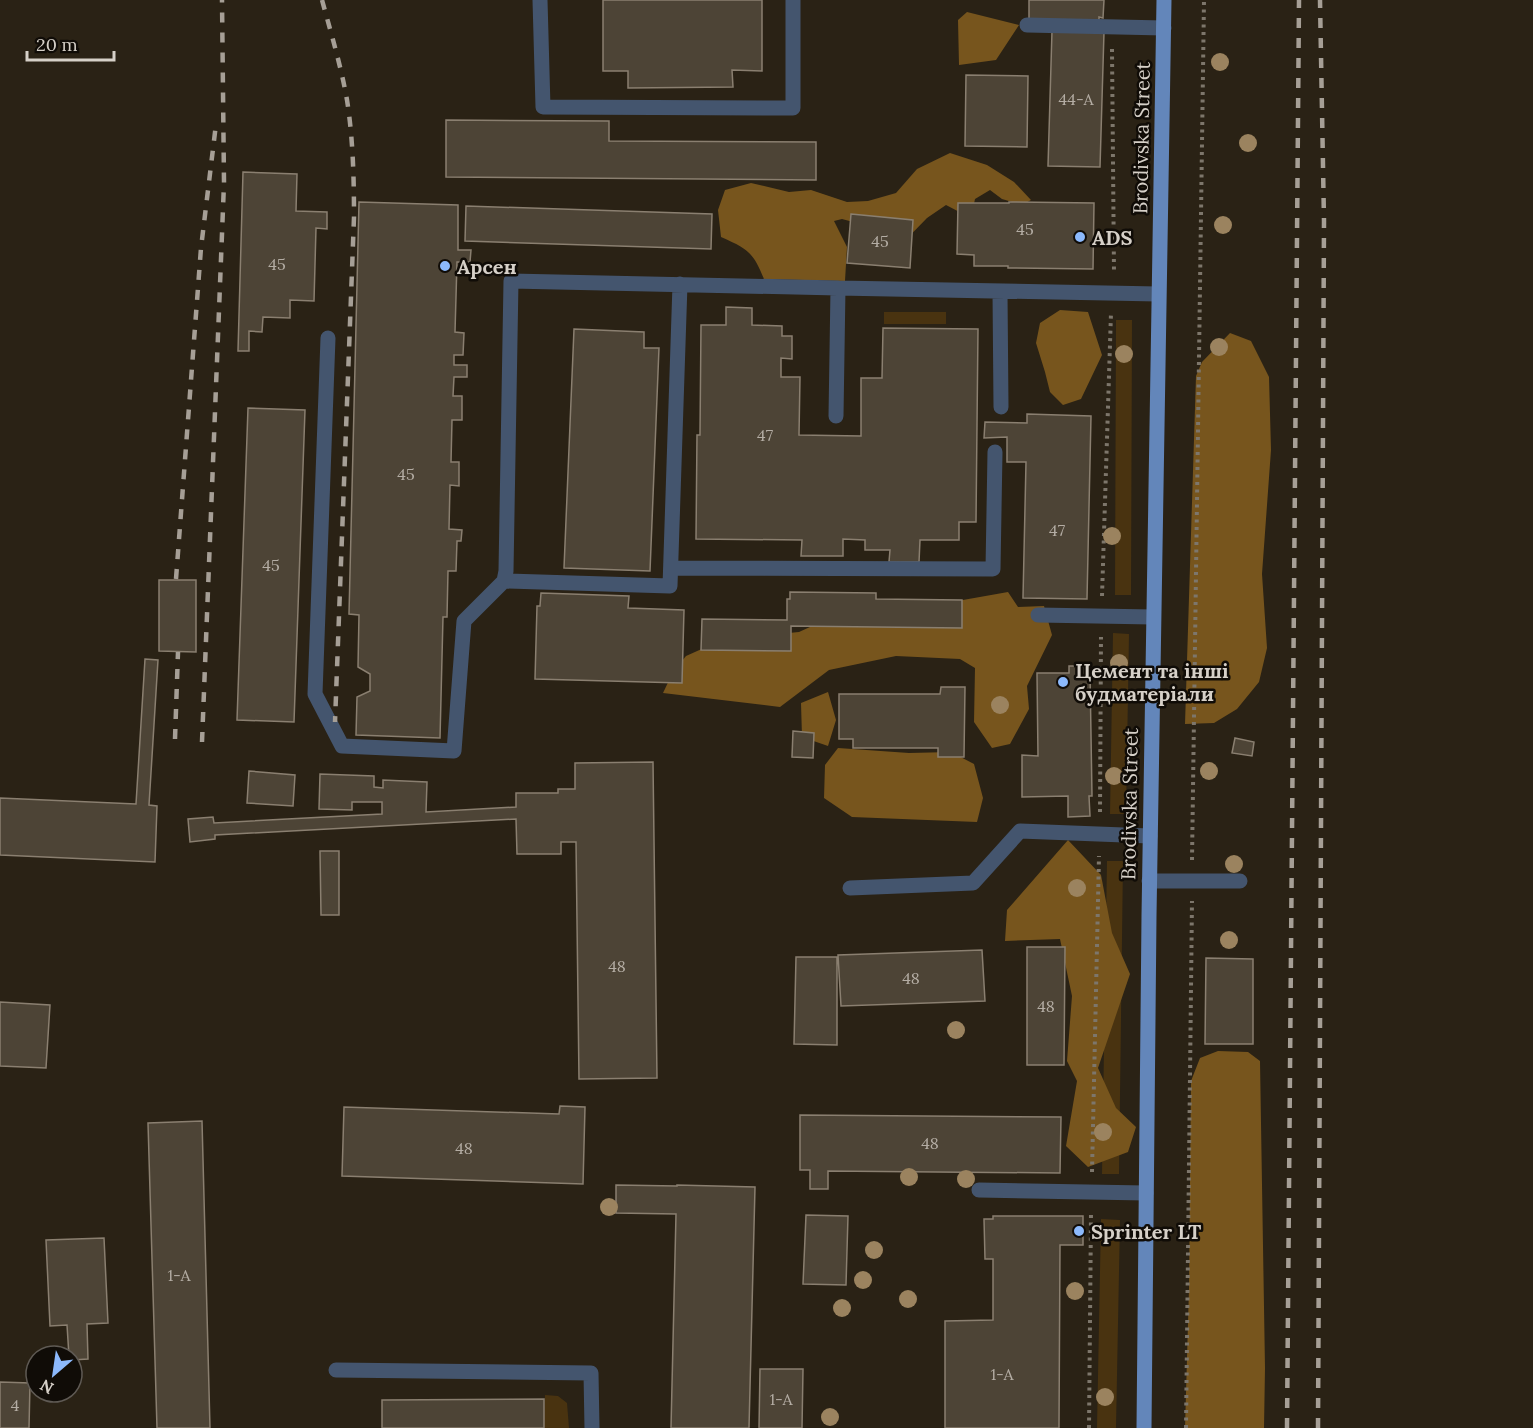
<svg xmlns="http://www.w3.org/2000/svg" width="1533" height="1428" viewBox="0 0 1533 1428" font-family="Lora,serif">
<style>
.green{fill:#493310}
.forest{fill:#77551d}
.building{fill:#4d4436;stroke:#8a7f70;stroke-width:1.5}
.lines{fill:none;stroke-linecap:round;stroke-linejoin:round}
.path{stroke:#7d766b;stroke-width:4;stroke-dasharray:3 4.5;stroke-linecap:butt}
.minor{stroke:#44556e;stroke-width:15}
.major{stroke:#6386ba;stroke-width:15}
.rail{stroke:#a69f96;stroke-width:4.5;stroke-dasharray:10 10;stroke-linecap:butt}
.tree{fill:#9b835f}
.poi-dot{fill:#8cb9fc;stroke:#100c07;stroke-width:2}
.labels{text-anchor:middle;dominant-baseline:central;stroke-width:5;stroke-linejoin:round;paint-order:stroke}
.number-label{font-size:16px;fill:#b4ada4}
.street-label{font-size:20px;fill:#d6d0c8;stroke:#100c07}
.poi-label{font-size:20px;font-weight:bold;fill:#d6d0c8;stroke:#100c07;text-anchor:start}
</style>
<rect width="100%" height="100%" fill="#2a2215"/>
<path class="green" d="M 884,312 L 946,312 L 946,324 L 884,324 Z
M 1116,320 L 1132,320 L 1131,595 L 1115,595 Z
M 1113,633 L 1129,634 L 1126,814 L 1110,814 Z
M 1107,861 L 1123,861 L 1119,1174 L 1102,1174 Z
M 1101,1219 L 1120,1220 L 1116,1428 L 1097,1428 Z
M 545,1395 L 558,1396 L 567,1403 L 569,1428 L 544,1428 Z"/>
<path class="forest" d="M 967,12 L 1019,25 L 996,60 L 959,65 L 958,20 Z
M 950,153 L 987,165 L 1014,182 L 1031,200 L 1022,205 L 1002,199 L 990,190 L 975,199 L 971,218 L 946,205 L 927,218 L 890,256 L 868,226 L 842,219 L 834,221 L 847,247 L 845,281 L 764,279 C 753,252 748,249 721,237 L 718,210 L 725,190 L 751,183 L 789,192 L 811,190 L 847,202 L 868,201 L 896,193 L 917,169 Z
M 1060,310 L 1088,312 L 1102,355 L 1081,399 L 1063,405 L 1050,392 L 1045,372 L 1036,343 L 1040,323 Z
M 1230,333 L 1251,341 L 1269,377 L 1271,450 L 1262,574 L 1267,648 L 1259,682 L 1237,709 L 1214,723 L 1185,724 L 1196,376 L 1202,362 Z
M 1008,592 L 1018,607 L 1044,606 L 1052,635 L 1027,686 L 1029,709 L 1010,744 L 992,748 L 974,722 L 975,668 L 960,659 L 896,656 L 829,670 L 780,707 L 663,693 L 673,672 L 686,656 L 724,639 L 799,632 L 834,616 L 929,606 Z
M 828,692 L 836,720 L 828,746 L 802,737 L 801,703 Z
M 838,748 L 909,753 L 951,752 L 974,764 L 983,798 L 977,822 L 852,817 L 824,798 L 825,765 Z
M 1068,840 L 1101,875 L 1112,933 L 1130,974 L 1098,1068 L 1116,1108 L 1136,1127 L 1128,1152 L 1088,1167 L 1066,1146 L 1077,1081 L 1067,1061 L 1072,996 L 1060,939 L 1005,941 L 1007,910 Z
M 1218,1051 L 1248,1052 L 1260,1061 L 1265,1368 L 1264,1428 L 1185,1428 L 1189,1288 L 1191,1081 L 1200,1058 Z"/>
<path class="building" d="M 603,0 L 762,0 L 762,71 L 732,70 L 733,87 L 628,88 L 628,71 L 603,71 Z
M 1029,0 L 1104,0 L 1103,18 L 1099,17 L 1099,22 L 1029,19 Z
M 1052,31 L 1104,32 L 1100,167 L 1048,166 Z
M 966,75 L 1028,76 L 1027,147 L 965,146 Z
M 446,120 L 609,121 L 609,141 L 816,142 L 816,180 L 446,177 Z
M 243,172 L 297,174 L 296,211 L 327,212 L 327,229 L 316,228 L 314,301 L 290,300 L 290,318 L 263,317 L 262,332 L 249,331 L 249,351 L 238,351 Z
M 359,202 L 458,205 L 458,250 L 471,250 L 470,262 L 457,262 L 455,332 L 464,333 L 463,355 L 454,355 L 454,365 L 467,365 L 467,377 L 454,377 L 453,396 L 462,396 L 462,420 L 452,420 L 451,462 L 459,462 L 459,486 L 450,485 L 449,529 L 462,530 L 461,541 L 457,541 L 456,571 L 448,571 L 447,617 L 443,617 L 440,738 L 356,735 L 357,697 L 370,691 L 370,674 L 358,667 L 359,615 L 349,614 Z
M 1009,202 L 1094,203 L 1093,269 L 1008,268 L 1008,266 L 974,266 L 974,255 L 957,254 L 958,203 L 1009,203 Z
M 466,206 L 712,214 L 711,249 L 465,241 Z
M 851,214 L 913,220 L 910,268 L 847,263 Z
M 726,307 L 752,308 L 752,325 L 782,326 L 782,336 L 792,336 L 792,359 L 781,358 L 781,377 L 800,377 L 799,435 L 861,436 L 861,378 L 882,378 L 883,328 L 978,329 L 976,522 L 959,522 L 959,540 L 920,540 L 919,562 L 889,562 L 890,550 L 865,550 L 865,540 L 843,539 L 843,556 L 801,556 L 802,540 L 696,539 L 697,435 L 700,435 L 701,325 L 726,325 Z
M 574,329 L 644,332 L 644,348 L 659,348 L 650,571 L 564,568 Z
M 248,408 L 305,410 L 294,722 L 237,720 Z
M 1027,414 L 1091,416 L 1087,599 L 1023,598 L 1026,462 L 1007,462 L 1007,437 L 984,438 L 985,422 L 1027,423 Z
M 159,580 L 196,580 L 196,652 L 159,651 Z
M 790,592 L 876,593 L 876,599 L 962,600 L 962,628 L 791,626 L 791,651 L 701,650 L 702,619 L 787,620 L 787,599 L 790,599 Z
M 541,593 L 629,596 L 628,608 L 684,610 L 682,683 L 535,679 L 537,606 L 540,606 Z
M 145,659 L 158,660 L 149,805 L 157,806 L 155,862 L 0,855 L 0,798 L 136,804 Z
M 1069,666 L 1084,666 L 1084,673 L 1090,673 L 1092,796 L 1089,796 L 1090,816 L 1068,817 L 1068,796 L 1022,797 L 1022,755 L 1038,756 L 1037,673 L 1069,673 Z
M 941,687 L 965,687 L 964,757 L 938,757 L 938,748 L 853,748 L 853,739 L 839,739 L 839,694 L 940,694 Z
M 793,731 L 814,733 L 813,758 L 792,757 Z
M 1235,738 L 1254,742 L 1252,756 L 1232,753 Z
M 653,762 L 657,1078 L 579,1079 L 576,842 L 561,842 L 561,854 L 517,854 L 516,819 L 215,835 L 215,839 L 190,842 L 188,819 L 213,817 L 214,823 L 382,814 L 382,802 L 352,802 L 352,810 L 319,809 L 320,774 L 374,776 L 374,787 L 383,788 L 383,780 L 427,782 L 426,812 L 516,807 L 516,793 L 558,793 L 558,789 L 575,789 L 575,763 Z
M 249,771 L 295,775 L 293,806 L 247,803 Z
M 320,851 L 339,851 L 339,915 L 321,915 Z
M 1027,947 L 1065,947 L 1064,1065 L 1027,1065 Z
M 982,950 L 985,1001 L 841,1006 L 838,955 Z
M 796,957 L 837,957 L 837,1045 L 794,1044 Z
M 1206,958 L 1253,959 L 1253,1044 L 1205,1044 Z
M 0,1002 L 50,1005 L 46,1068 L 0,1066 Z
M 560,1106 L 585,1107 L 583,1184 L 342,1176 L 344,1107 L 559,1114 Z
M 800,1115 L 1061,1117 L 1060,1173 L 828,1171 L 828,1189 L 810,1189 L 810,1170 L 800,1170 Z
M 202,1121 L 210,1428 L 157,1428 L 148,1123 Z
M 616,1185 L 677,1186 L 677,1185 L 755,1187 L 749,1428 L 671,1428 L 676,1214 L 616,1213 Z
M 806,1215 L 848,1216 L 846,1285 L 803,1284 Z
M 993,1216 L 1083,1216 L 1083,1245 L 1060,1245 L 1059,1428 L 945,1428 L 945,1321 L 993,1320 L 993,1259 L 985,1259 L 984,1219 L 993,1219 Z
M 104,1238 L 108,1323 L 87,1324 L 88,1359 L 72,1360 L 72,1356 L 69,1356 L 67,1325 L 50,1326 L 46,1240 Z
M 760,1369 L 803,1369 L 802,1428 L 759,1428 Z
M 0,1382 L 30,1383 L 29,1428 L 0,1428 Z
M 544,1399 L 544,1428 L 382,1428 L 382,1400 Z"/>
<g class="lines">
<path class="path" d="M 1112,49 L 1114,273
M 1102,596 L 1111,313
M 1100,812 L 1101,637
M 1192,860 L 1204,0
M 1092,1172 L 1099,856
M 1089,1428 L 1091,1213
M 1186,1428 L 1192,901"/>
<path class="minor" d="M 540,0 L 543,107 L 793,108 L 793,0
M 1027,25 L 1164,28
M 1000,292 L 1001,407
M 328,338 L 315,694 L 342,746 L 454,751 L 464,621 L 504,581 L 506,571 L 511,281 L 838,288
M 836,416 L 838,288 L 1158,294
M 671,568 L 993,569 L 995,452
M 504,581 L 670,586 L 680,284
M 1038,615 L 1153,617
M 1149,881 L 1240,881
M 850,888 L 973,883 L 1020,831 L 1150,836
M 979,1190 L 1146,1193
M 336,1370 L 591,1373 L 592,1428"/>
<path class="major" d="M 1144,1428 L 1149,916 L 1164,0"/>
<path class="rail" d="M 322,0 C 331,33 341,66 347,100 C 353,138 354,178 354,217 L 335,722
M 176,579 L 201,248 L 216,124
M 175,739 L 178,652
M 202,742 L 224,183 L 222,0
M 1287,1428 L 1299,0
M 1318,1428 L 1324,221 L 1320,0"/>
</g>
<g class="tree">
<circle cx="1220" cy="62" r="9"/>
<circle cx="1248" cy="143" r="9"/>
<circle cx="1223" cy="225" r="9"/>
<circle cx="1219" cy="347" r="9"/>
<circle cx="1124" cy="354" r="9"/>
<circle cx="1112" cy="536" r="9"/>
<circle cx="1119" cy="663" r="9"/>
<circle cx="1000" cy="705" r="9"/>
<circle cx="1209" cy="771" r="9"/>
<circle cx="1114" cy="776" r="9"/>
<circle cx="1234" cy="864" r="9"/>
<circle cx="1077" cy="888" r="9"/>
<circle cx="1229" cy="940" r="9"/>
<circle cx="956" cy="1030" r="9"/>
<circle cx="1103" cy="1132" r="9"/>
<circle cx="909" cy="1177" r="9"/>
<circle cx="966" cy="1179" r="9"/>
<circle cx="609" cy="1207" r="9"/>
<circle cx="874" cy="1250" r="9"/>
<circle cx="863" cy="1280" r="9"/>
<circle cx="1075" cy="1291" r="9"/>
<circle cx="908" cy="1299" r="9"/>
<circle cx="842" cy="1308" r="9"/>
<circle cx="1105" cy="1397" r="9"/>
<circle cx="830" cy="1417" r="9"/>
</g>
<g class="poi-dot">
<circle cx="1080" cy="237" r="6"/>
<circle cx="445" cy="266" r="6"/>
<circle cx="1063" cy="682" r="6"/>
<circle cx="1079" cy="1231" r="6"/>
</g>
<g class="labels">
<g class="number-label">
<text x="1076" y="99">44-А</text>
<text x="1025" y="229">45</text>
<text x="880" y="241">45</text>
<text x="277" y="264">45</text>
<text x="765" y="435">47</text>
<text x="406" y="474">45</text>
<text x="1057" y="530">47</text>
<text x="271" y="565">45</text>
<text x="617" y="966">48</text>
<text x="911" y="978">48</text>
<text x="1046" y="1006">48</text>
<text x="930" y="1143">48</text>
<text x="464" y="1148">48</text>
<text x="179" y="1275">1-А</text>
<text x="1002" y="1374">1-А</text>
<text x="781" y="1399">1-А</text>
<text x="15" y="1405">4</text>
</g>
<g class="street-label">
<text transform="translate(1141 138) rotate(-89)">Brodivska Street</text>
<text transform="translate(1129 804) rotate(-89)">Brodivska Street</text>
</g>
<g class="poi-label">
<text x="1092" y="237">ADS</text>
<text x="457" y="266">Арсен</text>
<text x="1075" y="670">Цемент та інші<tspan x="1075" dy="23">будматеріали</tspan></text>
<text x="1091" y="1231">Sprinter LT</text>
</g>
</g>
<g transform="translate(54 1374) rotate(209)"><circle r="28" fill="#100c07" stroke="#5f5a54" stroke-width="1.5"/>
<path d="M0-4.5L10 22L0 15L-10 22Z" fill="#8cb9fc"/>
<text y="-9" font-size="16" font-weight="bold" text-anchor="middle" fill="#d6d0c8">N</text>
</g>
<path d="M27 51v9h87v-9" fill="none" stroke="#d6d0c8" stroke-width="3"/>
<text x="36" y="51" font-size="18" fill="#d6d0c8" stroke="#100c07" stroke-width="4.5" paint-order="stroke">20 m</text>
</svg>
